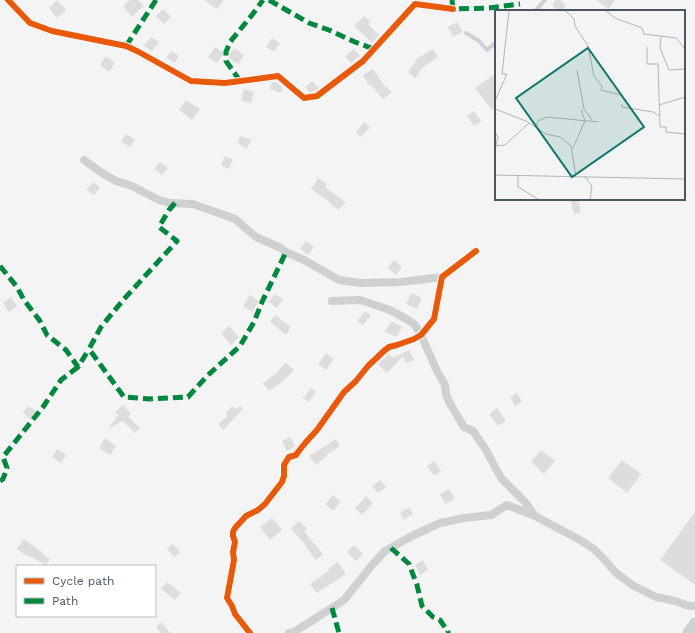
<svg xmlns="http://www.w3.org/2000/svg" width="695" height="633" viewBox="0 0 695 633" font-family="'Work Sans',sans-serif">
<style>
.building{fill:#ddddde}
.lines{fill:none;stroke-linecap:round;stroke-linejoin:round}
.lane{stroke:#ced0d2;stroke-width:4}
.street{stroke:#ced0d2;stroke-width:8}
.secondary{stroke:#ced0d4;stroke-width:11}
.quiet{stroke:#00873e;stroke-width:5;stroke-dasharray:10 5;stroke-linecap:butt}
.cycleway-casing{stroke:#fff;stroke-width:8}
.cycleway{stroke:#e8590c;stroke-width:6}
.inset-road{fill:none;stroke:#b0b5b9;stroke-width:1}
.view{fill:#0f766e;fill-opacity:0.15;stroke:#0f766e;stroke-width:2}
.inset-edge{fill:none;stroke:#4a5661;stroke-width:2}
</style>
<rect width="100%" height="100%" fill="#f4f4f4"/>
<path class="building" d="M 57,0 L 66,10 L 57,18 L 49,8 Z
M 130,0 L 138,0 L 144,6 L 132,17 L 123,6 Z
M 204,0 L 224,0 L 217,9 Z
M 556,0 L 560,0 L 566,6 L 561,11 L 558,11 L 552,5 Z
M 596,0 L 615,0 L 609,9 Z
M 163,9 L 171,17 L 164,24 L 156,16 Z
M 364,16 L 371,22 L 368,24 L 379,35 L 372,43 L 361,32 L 354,26 Z
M 457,22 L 463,32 L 453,37 L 448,27 Z
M 151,37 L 159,42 L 152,51 L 144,46 Z
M 272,38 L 280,43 L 274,52 L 266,47 Z
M 215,47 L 224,53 L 217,63 L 208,57 Z
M 234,48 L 244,55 L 238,64 L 228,57 Z
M 354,49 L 360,56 L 351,63 L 345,56 Z
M 433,49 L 438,57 L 423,67 L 415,78 L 408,72 L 418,58 Z
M 171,51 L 179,56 L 175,63 L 166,58 Z
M 106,56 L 115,63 L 109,72 L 100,65 Z
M 373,69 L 385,87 L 386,86 L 392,92 L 383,99 L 371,85 L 369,86 L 363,75 Z
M 496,73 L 496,107 L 492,110 L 475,88 Z
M 312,81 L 319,88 L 315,91 L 309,92 L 305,87 Z
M 272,82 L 276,82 L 283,88 L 281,93 L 270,89 Z
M 244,89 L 254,92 L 251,103 L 241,100 Z
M 186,100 L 200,109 L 192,120 L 179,110 Z
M 474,111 L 481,121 L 474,126 L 467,116 Z
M 364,122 L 370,127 L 361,137 L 356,132 Z
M 126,134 L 135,140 L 130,147 L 121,142 Z
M 241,136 L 252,140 L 246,149 L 237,142 Z
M 225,156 L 233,160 L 228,169 L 221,165 Z
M 160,162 L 168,168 L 162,175 L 154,169 Z
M 318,178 L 327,184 L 325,187 L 345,202 L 339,210 L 329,203 L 330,202 L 311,189 Z
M 93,182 L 100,187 L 94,195 L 87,190 Z
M 570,199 L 578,199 L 581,212 L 574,214 Z
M 306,241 L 314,247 L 308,255 L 300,249 Z
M 394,260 L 402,267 L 396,275 L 388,268 Z
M 412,293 L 422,298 L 417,309 L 406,304 Z
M 275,294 L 283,299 L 277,308 L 269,302 Z
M 250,295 L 259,301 L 252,312 L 243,306 Z
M 11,297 L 17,306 L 9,312 L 3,303 Z
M 365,311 L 371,315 L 363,325 L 357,321 Z
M 275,315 L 291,327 L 286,335 L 270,322 Z
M 391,321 L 402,327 L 397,337 L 385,332 Z
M 229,326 L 239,337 L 231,345 L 221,333 Z
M 409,350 L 414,360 L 406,363 L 403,356 L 387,373 L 378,364 L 389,354 L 393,358 Z
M 326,353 L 334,359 L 326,370 L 318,364 Z
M 286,363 L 294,370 L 283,381 L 269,391 L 263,383 L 279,371 L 278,370 Z
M 311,388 L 316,392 L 309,402 L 303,398 Z
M 517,393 L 522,402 L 515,406 L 510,397 Z
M 123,405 L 131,414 L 128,417 L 140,428 L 135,433 L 123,421 L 108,429 L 118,415 L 115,412 Z
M 28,406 L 36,411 L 31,419 L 23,413 Z
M 232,406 L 236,409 L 240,406 L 243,409 L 229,424 L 223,430 L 218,424 L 228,416 L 225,414 Z
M 497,408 L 506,421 L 498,426 L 489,414 Z
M 290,437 L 295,446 L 287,451 L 282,441 Z
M 105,438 L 116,446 L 110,455 L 99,448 Z
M 336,439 L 340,446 L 326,455 L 327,456 L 316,465 L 309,456 Z
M 57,449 L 66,455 L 61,463 L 52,457 Z
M 541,450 L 555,461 L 544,474 L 531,462 Z
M 622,460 L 641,474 L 627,493 L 608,478 Z
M 434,461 L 441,471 L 434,476 L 427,466 Z
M 380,480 L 386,487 L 378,493 L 372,486 Z
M 449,489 L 455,499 L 445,504 L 440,494 Z
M 333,495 L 340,501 L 340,503 L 333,511 L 325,504 Z
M 366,496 L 373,503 L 362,515 L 355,508 Z
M 409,507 L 413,514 L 404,520 L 400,513 Z
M 695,512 L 695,585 L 660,560 Z
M 272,518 L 282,530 L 270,540 L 260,527 Z
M 299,521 L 307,528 L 304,531 L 323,554 L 316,560 L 305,546 L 306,545 L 291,529 Z
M 24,539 L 44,554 L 43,555 L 50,559 L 46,565 L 28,555 L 27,556 L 17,549 Z
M 173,544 L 180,552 L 174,557 L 167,549 Z
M 354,545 L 363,554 L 356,561 L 347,552 Z
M 423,560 L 428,570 L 420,575 L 415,565 Z
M 338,562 L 346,574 L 317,593 L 310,584 L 329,571 L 328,569 Z
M 167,582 L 181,593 L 175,600 L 161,589 Z
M 162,622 L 170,633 L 161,633 L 156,627 Z"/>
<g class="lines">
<path class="lane" d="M 535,11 L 545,0
M 466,33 L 479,41 L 487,50 L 496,42"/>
<path class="street" d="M 8,0 L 9,1 L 30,23 L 52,31 L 126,46 L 137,51 L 191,81 L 225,83 L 278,76 L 304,98 L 317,96 L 363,61 L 415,4 L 453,9
M 84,160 L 99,171 L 116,181 L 132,186 L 159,200 L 170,203 L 193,204 L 235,219 L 256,237 L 281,248 L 286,252 L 304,260 L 339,280 L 361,283 L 401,282 L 442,277
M 332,301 L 360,300 L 390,310 L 408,320 L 414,324 L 421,335 L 437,371 L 445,385 L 446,394 L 449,402 L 464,427 L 473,431 L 486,450 L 496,469 L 502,479 L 525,502 L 535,516
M 250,633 L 235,614 L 232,606 L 227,598 L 234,560 L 233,552 L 235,542 L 233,536 L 233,532 L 235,528 L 246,516 L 258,510 L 265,504 L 282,482 L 284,476 L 284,465 L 287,460 L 289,457 L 296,455 L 298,452 L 306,442 L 317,430 L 344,392 L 356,381 L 368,366 L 385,350 L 389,347 L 397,345 L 414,339 L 421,335 L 434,319 L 442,277 L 476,251
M 289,633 L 294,632 L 332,608 L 344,600 L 373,564 L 385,551 L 412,536 L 440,523 L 464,518 L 491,515 L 507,505 L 535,516 L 580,540 L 594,549 L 604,559 L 616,573 L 634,586 L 656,597 L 675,601 L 689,606 L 695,606"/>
<path class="secondary" d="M 688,633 L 695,623"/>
<path class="quiet" d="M 269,0 L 309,23 L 329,30 L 355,42 L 374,49
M 452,0 L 453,9 L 489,8 L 520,4
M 126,46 L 156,0
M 240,81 L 226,61 L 226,52 L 230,42 L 252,15 L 263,0
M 175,203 L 169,210 L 159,227 L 177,241 L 124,299 L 101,327 L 89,349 L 124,397 L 150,399 L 188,397 L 207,376 L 240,346 L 254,322 L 262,302 L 286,252
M 0,266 L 17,287 L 24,300 L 40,321 L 47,335 L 66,350 L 78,367 L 89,349
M 0,481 L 3,479 L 7,468 L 3,457 L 43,407 L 61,380 L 78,367
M 391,548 L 409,564 L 417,585 L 422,606 L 433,617 L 440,620 L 448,632 L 447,633
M 332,608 L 339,633"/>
<defs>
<path id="cycleway" d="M 8,0 L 9,1 L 30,23 L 52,31 L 126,46 L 137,51 L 191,81 L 225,83 L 278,76 L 304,98 L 317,96 L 363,61 L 415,4 L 453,9
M 250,633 L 235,614 L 232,606 L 227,598 L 234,560 L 233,552 L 235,542 L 233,536 L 233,532 L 235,528 L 246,516 L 258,510 L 265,504 L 282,482 L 284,476 L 284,465 L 287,460 L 289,457 L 296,455 L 298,452 L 306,442 L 317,430 L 344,392 L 356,381 L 368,366 L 385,350 L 389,347 L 397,345 L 414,339 L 421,335 L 434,319 L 442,277 L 476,251"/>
</defs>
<use href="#cycleway" class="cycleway-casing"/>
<use href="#cycleway" class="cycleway"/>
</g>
<g transform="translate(495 10)">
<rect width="190" height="190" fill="#f4f4f4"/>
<path class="inset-road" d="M 71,1 L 79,9 L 80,16 L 93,36 L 99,66 L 107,76 L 106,80 L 126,85 L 129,90M 111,1 L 120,8 L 147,18 L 149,24 L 181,28 L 190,39M 166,26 L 165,38 L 174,60 L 190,59M 152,37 L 152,54 L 163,54 L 165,117 L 171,117 L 171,122 L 190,124M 190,50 L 190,72M 82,60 L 89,99 L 97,110M 0,91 L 12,64 L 7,64 L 14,1M 127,94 L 127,97 L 158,102 L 164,106M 164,95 L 190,87M 0,99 L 31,111 L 51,124 L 65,127 L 76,136 L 81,167M 41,118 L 43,111 L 52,107 L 103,112M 0,122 L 3,127 L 1,136 L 10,135 L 34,113M 78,138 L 90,111 L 86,100M 0,165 L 190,169M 23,166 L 23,177 L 43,189M 90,167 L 97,176 L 95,189"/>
<path class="view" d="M 93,38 L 149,117 L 77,167 L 21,88 Z"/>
<rect width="190" height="190" class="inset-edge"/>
</g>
<rect x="16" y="565" width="140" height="52" fill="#ffffff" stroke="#b7bbc0"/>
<rect x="24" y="578" width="20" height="6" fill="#e8590c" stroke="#b7bbc0"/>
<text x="52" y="585" font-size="12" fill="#4a5661">Cycle path</text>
<rect x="24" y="598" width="20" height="6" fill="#00873e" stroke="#b7bbc0"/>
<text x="52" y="605" font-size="12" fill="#4a5661">Path</text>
</svg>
